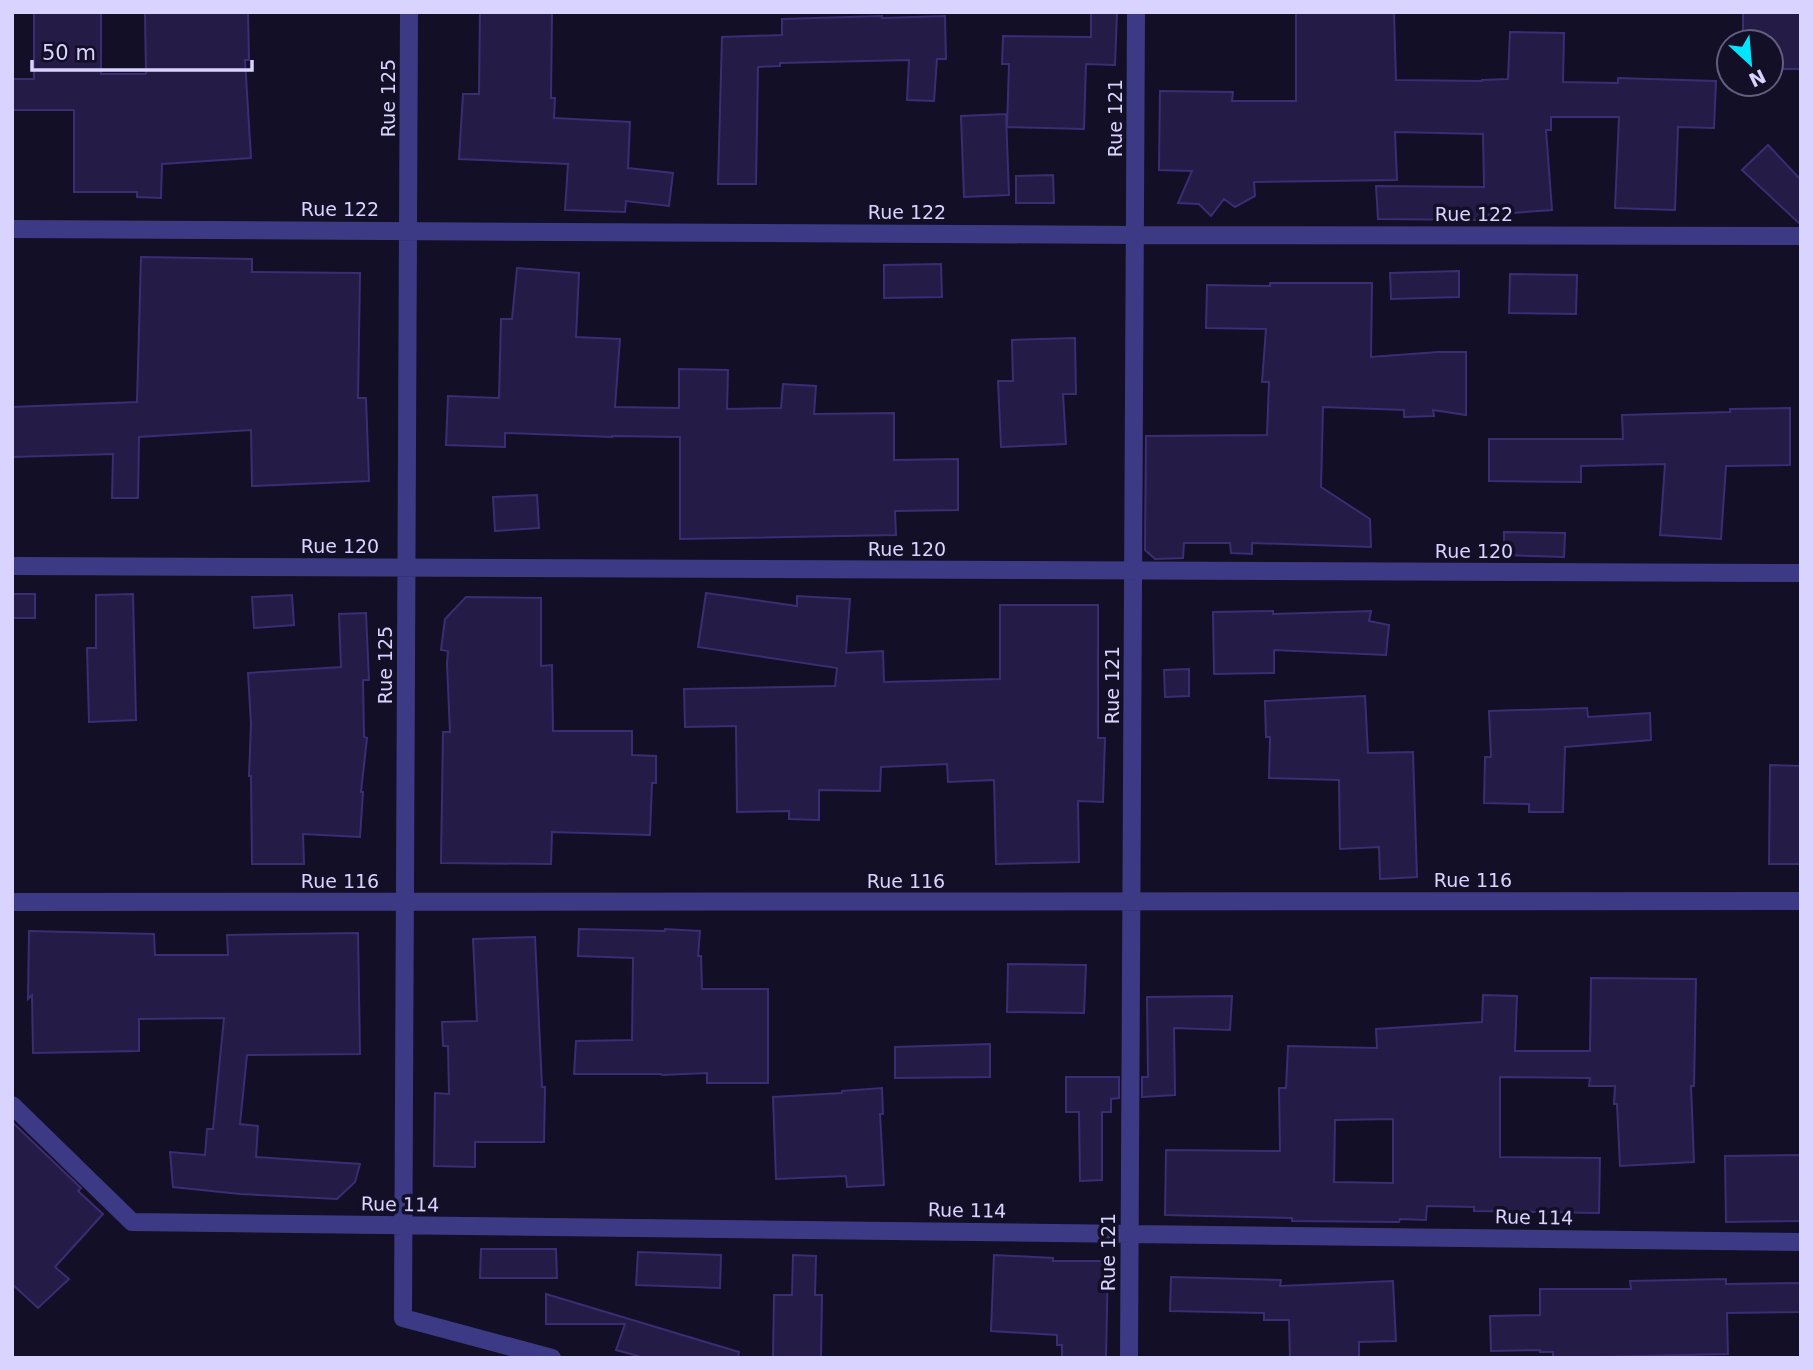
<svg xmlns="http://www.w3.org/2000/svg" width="1813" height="1370" viewBox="0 0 1813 1370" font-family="'DejaVu Sans',sans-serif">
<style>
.building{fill:#241b47;stroke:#3b2d73;stroke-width:2;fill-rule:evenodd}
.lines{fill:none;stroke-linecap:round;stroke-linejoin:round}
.minor{stroke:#3d3a85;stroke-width:18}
.labels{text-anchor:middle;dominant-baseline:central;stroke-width:7;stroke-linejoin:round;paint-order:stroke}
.street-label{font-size:19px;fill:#d9d4ff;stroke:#130f26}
</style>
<rect width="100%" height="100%" fill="#130f26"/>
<path class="building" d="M 34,12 L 101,12 L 101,74 L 146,74 L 145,12 L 248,12 L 249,60 L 245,60 L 251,158 L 162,164 L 161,198 L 137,197 L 137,192 L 74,192 L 74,110 L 12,110 L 12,79 L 34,79 Z
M 480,12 L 552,12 L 551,98 L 555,98 L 554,118 L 630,122 L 628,168 L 673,173 L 669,206 L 626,201 L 625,212 L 565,210 L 568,164 L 459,159 L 463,94 L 479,94 Z
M 1091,12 L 1117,12 L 1115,65 L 1086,64 L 1084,129 L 1007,127 L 1009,64 L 1002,64 L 1003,36 L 1091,37 Z
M 1296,12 L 1394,12 L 1396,80 L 1482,81 L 1482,80 L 1508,79 L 1510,32 L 1564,33 L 1563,82 L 1618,83 L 1618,78 L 1716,81 L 1714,128 L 1678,127 L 1675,210 L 1615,208 L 1619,117 L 1551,117 L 1551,130 L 1546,130 L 1552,210 L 1486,215 L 1486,220 L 1378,219 L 1376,186 L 1484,187 L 1483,134 L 1395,132 L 1397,180 L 1254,182 L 1255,196 L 1235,207 L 1224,199 L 1211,216 L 1199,204 L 1178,203 L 1192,171 L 1159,170 L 1160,91 L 1233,92 L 1232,101 L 1296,101 Z
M 1743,12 L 1801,12 L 1801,69 L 1771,69 L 1771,42 L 1743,42 Z
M 882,16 L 882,18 L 945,16 L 946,59 L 937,59 L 934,101 L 907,100 L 909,60 L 780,63 L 780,66 L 758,67 L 756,184 L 718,184 L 722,37 L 782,35 L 782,19 Z
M 1006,114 L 1009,195 L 964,197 L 961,116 Z
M 1768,145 L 1801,180 L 1801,225 L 1742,170 Z
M 1053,175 L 1054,203 L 1016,203 L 1016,176 Z
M 141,257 L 252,259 L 252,272 L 360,273 L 358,398 L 366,398 L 369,481 L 252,486 L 251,430 L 139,437 L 138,498 L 112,498 L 113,454 L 12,457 L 12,407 L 137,402 Z
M 941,264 L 942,297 L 884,298 L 884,265 Z
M 517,268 L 579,273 L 576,337 L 620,339 L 615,407 L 679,408 L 679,369 L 728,370 L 727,409 L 781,408 L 783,384 L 816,386 L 814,414 L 894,413 L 894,460 L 958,459 L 958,510 L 895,511 L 896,535 L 680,539 L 680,437 L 612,436 L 612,437 L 505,433 L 505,447 L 446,445 L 448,396 L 499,398 L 501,319 L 512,319 Z
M 1459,271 L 1459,297 L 1391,299 L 1390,273 Z
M 1510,274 L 1577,275 L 1576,314 L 1509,313 Z
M 1270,283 L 1372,283 L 1371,357 L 1438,352 L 1466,352 L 1466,415 L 1433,410 L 1434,416 L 1404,417 L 1404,410 L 1323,407 L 1321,487 L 1370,519 L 1371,547 L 1252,543 L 1252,554 L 1231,553 L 1230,543 L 1184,543 L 1183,558 L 1155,559 L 1145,550 L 1146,436 L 1267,435 L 1269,382 L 1262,382 L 1266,329 L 1206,328 L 1207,285 L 1270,286 Z
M 1075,338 L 1076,394 L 1063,394 L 1066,444 L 1001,447 L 998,381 L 1013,381 L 1012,340 Z
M 1790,408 L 1790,465 L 1726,466 L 1721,539 L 1660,535 L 1665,464 L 1581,466 L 1581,482 L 1489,481 L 1489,439 L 1623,439 L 1622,415 L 1730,412 L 1730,409 Z
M 537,495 L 539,528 L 495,531 L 493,497 Z
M 1504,532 L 1565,533 L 1564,557 L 1504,555 Z
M 706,593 L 797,606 L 797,596 L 850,599 L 846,653 L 883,651 L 884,682 L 1000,679 L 1000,605 L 1098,605 L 1098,738 L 1105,738 L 1103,802 L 1078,801 L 1079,862 L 996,864 L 994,780 L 948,782 L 947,764 L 881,767 L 880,791 L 819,790 L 819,820 L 789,819 L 789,811 L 737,812 L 736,726 L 685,727 L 684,689 L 835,686 L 837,668 L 698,647 Z
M 12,594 L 35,594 L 35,618 L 12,618 Z
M 133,594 L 136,720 L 89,722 L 87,648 L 96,648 L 96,595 Z
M 292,595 L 294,625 L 254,628 L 252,597 Z
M 466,597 L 541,598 L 541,666 L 552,665 L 553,731 L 632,731 L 632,755 L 656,756 L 656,783 L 652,783 L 650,835 L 552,832 L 551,864 L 441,863 L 443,732 L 450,732 L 447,664 L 448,651 L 441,650 L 445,619 Z
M 1273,611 L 1273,614 L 1371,611 L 1369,621 L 1389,625 L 1386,655 L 1274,650 L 1274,673 L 1214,674 L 1213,612 Z
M 366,613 L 369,680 L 363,680 L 364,737 L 367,738 L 361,792 L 363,792 L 360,837 L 303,834 L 304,864 L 252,864 L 251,776 L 249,776 L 251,724 L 248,673 L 341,667 L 339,614 Z
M 1189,669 L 1189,696 L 1165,697 L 1164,670 Z
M 1365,696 L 1368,753 L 1413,752 L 1417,877 L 1380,879 L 1379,847 L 1340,849 L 1339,780 L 1269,778 L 1270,737 L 1266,737 L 1265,701 Z
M 1587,708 L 1588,717 L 1650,713 L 1651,740 L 1565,747 L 1563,812 L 1529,812 L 1529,804 L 1484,803 L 1485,757 L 1491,757 L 1489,711 Z
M 1770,765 L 1801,766 L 1801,864 L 1769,864 Z
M 579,929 L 665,931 L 665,929 L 700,931 L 698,956 L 701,956 L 702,989 L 768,989 L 768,1083 L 707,1083 L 707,1073 L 662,1075 L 661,1074 L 574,1074 L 576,1041 L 632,1040 L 633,958 L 578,956 Z
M 29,931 L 154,934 L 155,955 L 228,955 L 227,935 L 358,933 L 360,1054 L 247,1055 L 240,1124 L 258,1126 L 256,1157 L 360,1164 L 355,1182 L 337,1199 L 240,1194 L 173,1187 L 170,1152 L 205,1155 L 207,1129 L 213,1129 L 224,1018 L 139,1019 L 139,1051 L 33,1053 L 32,995 L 28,999 Z
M 535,937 L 542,1087 L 545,1087 L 544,1142 L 475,1142 L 475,1167 L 434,1166 L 435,1093 L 449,1094 L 448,1046 L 443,1046 L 442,1022 L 477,1021 L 473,939 Z
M 1008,964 L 1086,965 L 1084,1013 L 1007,1012 Z
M 1591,978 L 1696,979 L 1694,1086 L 1691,1086 L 1694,1162 L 1620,1166 L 1617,1104 L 1614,1104 L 1615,1086 L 1589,1086 L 1590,1078 L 1500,1077 L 1500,1157 L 1600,1158 L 1599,1213 L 1474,1211 L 1474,1207 L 1427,1206 L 1426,1220 L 1400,1219 L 1399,1222 L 1292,1221 L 1292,1218 L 1165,1215 L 1166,1150 L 1280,1151 L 1279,1088 L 1286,1088 L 1288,1046 L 1377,1048 L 1376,1029 L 1482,1022 L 1483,995 L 1517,996 L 1515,1051 L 1590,1051 ZM 1393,1119 L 1393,1183 L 1334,1182 L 1335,1120 Z
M 1232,996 L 1230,1030 L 1174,1028 L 1175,1095 L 1142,1097 L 1142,1077 L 1148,1077 L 1147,997 Z
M 990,1044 L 990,1077 L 895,1078 L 895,1047 Z
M 1066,1077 L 1119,1077 L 1119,1098 L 1111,1099 L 1111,1112 L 1102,1112 L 1102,1180 L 1080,1181 L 1079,1112 L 1066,1112 Z
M 882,1088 L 883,1114 L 880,1114 L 884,1185 L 847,1187 L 846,1176 L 776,1179 L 773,1097 L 842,1093 L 842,1091 Z
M 12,1122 L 81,1188 L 78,1191 L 103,1214 L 55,1267 L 69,1279 L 38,1308 L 12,1284 Z
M 1801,1155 L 1801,1221 L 1726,1222 L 1725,1156 Z
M 481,1249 L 556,1249 L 557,1278 L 480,1278 Z
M 638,1252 L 721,1255 L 720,1288 L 636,1285 Z
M 793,1255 L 816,1256 L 815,1295 L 822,1295 L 821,1358 L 773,1358 L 774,1295 L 792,1295 Z
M 994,1255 L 1053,1258 L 1053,1261 L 1108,1261 L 1106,1358 L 1062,1358 L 1062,1345 L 1057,1345 L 1057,1335 L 991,1331 Z
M 1171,1277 L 1281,1280 L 1280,1286 L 1393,1281 L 1396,1341 L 1359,1342 L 1359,1358 L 1290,1358 L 1289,1320 L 1264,1320 L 1264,1313 L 1170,1311 Z
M 1726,1279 L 1726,1284 L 1801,1283 L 1801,1312 L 1727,1313 L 1728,1354 L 1553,1358 L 1553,1352 L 1540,1352 L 1540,1350 L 1491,1351 L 1490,1316 L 1540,1315 L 1540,1289 L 1631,1289 L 1630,1281 Z
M 546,1294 L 739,1352 L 738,1358 L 645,1358 L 616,1350 L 625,1324 L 546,1324 Z"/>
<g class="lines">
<path class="minor" d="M 409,12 L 403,1318 L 552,1358
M 12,229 L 1135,235 L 1801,236
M 12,566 L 1801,573
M 12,902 L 1801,901
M 12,1105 L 132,1222 L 1801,1242
M 1129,1358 L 1136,12"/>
</g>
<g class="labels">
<g class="street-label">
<text transform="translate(388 98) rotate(-90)">Rue 125</text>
<text transform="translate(1115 118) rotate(-90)">Rue 121</text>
<text x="340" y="209">Rue 122</text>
<text x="907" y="212">Rue 122</text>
<text x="1474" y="214">Rue 122</text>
<text x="340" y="546">Rue 120</text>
<text x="907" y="549">Rue 120</text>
<text x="1474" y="551">Rue 120</text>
<text transform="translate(385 665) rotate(-90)">Rue 125</text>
<text transform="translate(1112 685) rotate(-90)">Rue 121</text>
<text x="1473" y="880">Rue 116</text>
<text x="340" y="881">Rue 116</text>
<text x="906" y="881">Rue 116</text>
<text transform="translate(400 1204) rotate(1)">Rue 114</text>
<text transform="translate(967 1210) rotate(1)">Rue 114</text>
<text transform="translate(1534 1217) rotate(1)">Rue 114</text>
<text transform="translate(1108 1252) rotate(-90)">Rue 121</text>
</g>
</g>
<rect width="1813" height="1370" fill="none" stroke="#d9d4ff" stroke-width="28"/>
<g transform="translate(1750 63) rotate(154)"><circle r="33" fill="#130f26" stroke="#625e7d" stroke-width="2"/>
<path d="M0-5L12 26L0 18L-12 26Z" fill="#00e5ff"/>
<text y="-10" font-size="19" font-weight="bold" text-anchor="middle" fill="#d9d4ff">N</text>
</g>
<path d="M32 60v10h220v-10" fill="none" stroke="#d9d4ff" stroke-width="3.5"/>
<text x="42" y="60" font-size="21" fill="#d9d4ff" stroke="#130f26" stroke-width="5" paint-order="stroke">50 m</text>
</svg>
